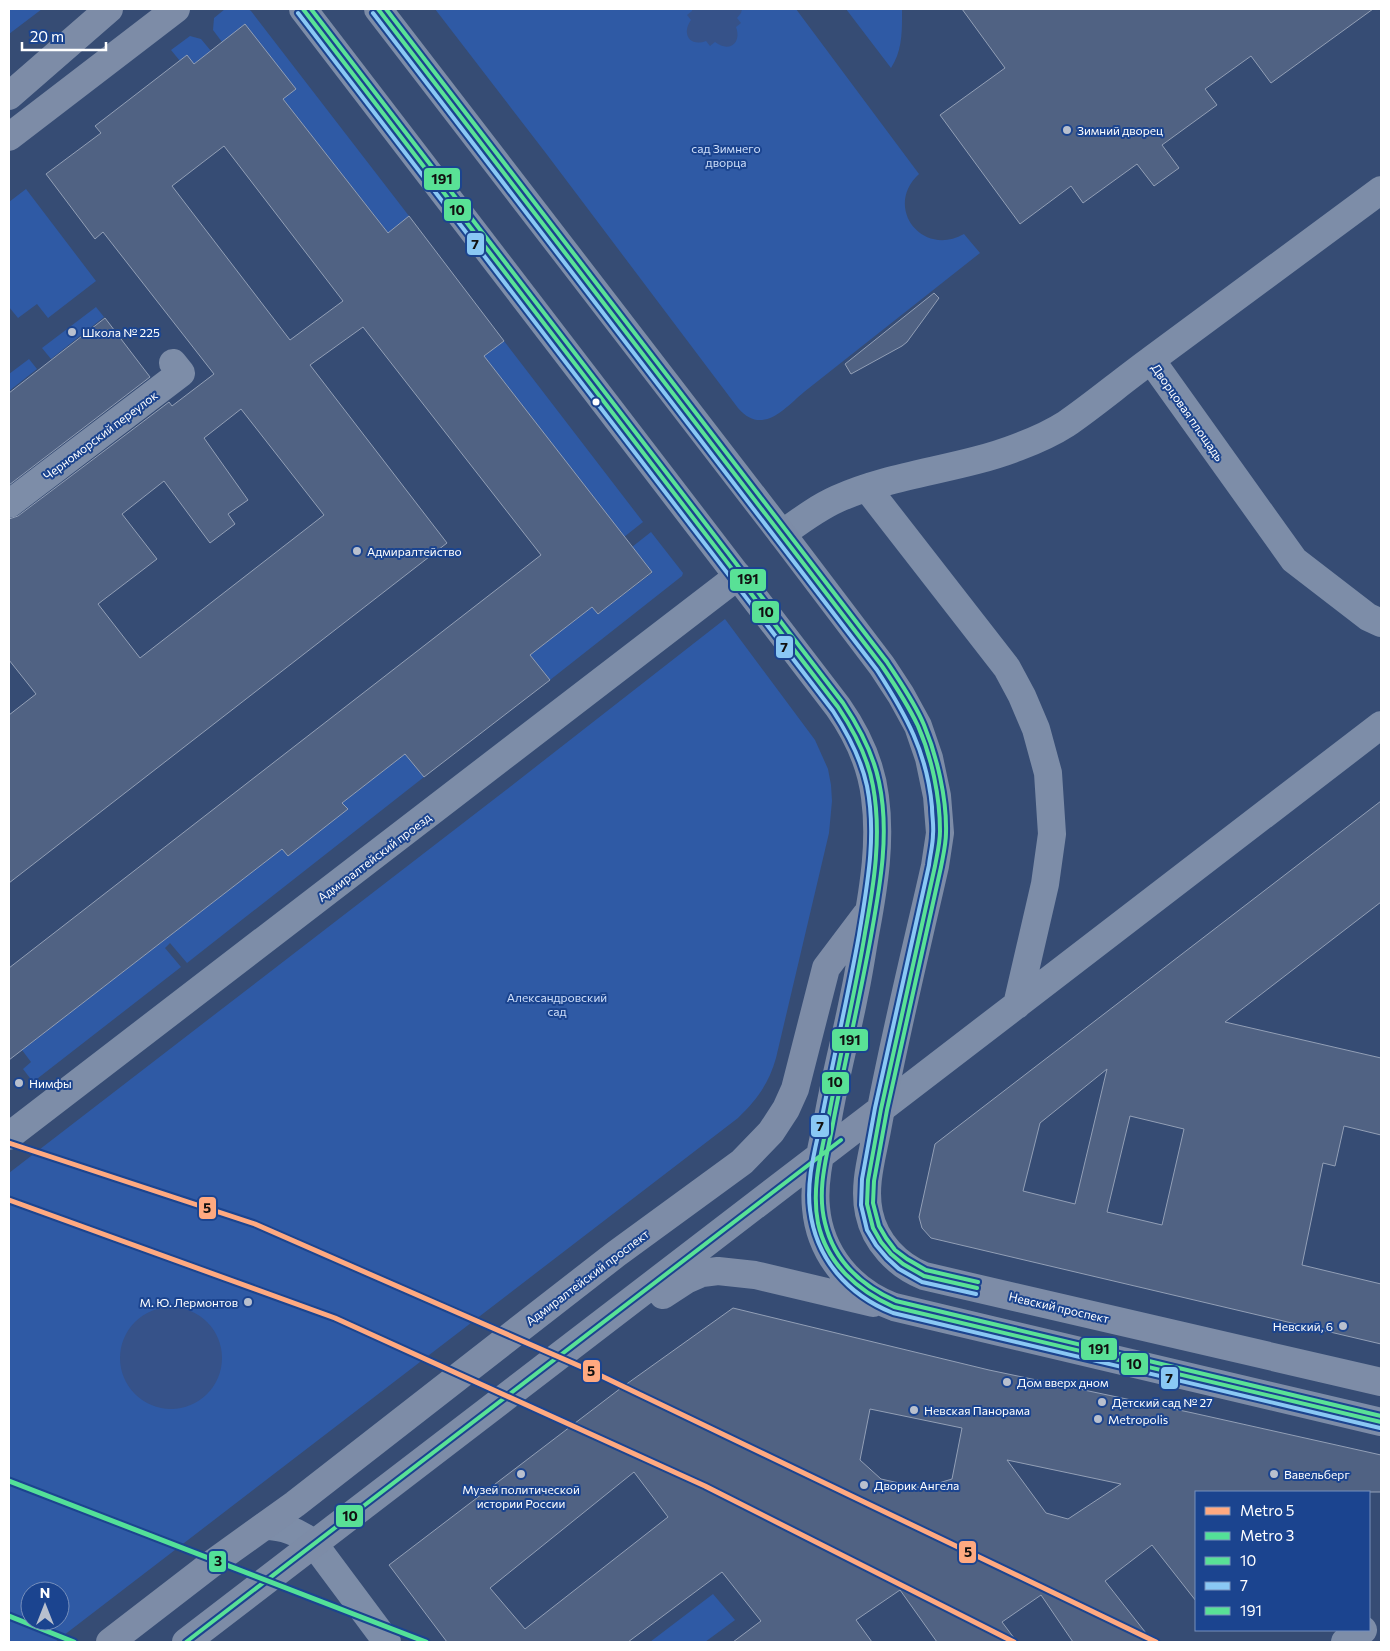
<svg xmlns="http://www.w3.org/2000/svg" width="1390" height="1651" viewBox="0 0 1390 1651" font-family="Commissioner,sans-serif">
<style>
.green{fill:#2f5aa5;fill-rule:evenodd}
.water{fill:#365289}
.building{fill:#506283;stroke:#929fb6;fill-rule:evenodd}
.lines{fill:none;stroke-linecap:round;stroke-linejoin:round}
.minor{stroke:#7d8da8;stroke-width:28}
.major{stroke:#7d8ca7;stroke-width:28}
.bus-1-casing{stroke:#1b448f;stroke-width:8}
.bus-2-casing{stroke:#1b448f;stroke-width:8}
.bus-3-casing{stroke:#1b448f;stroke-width:8}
.bus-1{stroke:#59e196;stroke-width:4}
.bus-2{stroke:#8ac8f4;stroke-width:4}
.bus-3{stroke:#59e196;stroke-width:4}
.metro-1-casing{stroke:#1b448f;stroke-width:9}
.metro-2-casing{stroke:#1b448f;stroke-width:9}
.metro-1{stroke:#ffa980;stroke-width:5}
.metro-2{stroke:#53e098;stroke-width:5}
.poi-dot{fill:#b9c0ce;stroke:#1b448f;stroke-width:2}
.bus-dot{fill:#fff;stroke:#1b448f;stroke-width:2}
.labels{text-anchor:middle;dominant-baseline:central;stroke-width:4;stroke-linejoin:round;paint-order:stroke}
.poi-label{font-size:12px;fill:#fff;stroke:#1b448f;text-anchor:start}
.park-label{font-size:12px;fill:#cfdffa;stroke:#1b448f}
.street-label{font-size:12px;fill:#fff;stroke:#1b448f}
.line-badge{stroke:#1b448f;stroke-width:2}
.pale-badge-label{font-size:14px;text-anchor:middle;font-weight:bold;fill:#111}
</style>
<rect width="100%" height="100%" fill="#364c74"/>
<path class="green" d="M 9,9 L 42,9 L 9,34 Z
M 225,9 L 248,9 L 251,11 L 409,216 L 388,233 L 283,99 L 295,89 L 222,42 L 213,30 L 214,18 Z
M 435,9 L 796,9 L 919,174 C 883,207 922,258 964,234 L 980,253 L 804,392 C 784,409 762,436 738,408 L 545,152 Z
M 846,9 L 902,9 C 902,29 903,50 891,68 Z
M 190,36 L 201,39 L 211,51 L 194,64 L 180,61 L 171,50 Z
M 26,189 L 96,281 L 48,318 L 37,304 L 18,318 L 9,307 L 9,202 Z
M 96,307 L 104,317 L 51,359 L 42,348 Z
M 504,341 L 643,522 L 624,537 L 484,356 Z
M 29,359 L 37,369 L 9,391 L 9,374 Z
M 651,532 L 683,573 L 682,576 L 550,680 L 530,655 L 592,607 L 598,614 L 652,573 L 632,547 Z
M 725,619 L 815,740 L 828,769 L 831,785 L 832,801 L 829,833 L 776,1058 C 769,1083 757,1100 738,1118 L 55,1642 L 9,1642 L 9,1173 L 506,790 ZM 30,1591 L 60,1591 L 60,1621 L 30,1621 Z
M 405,754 L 424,777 L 187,963 L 170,943 L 165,948 L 181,967 L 33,1082 L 23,1069 L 31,1062 L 22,1050 L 282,849 L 347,809 L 342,803 Z
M 713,1594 L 735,1620 L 705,1642 L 650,1642 Z"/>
<path class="water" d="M 692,9 L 742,9 L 741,13 L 737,18 L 741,23 L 736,27 C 742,43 729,53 715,42 L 710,46 L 706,41 C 690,47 681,34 691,20 L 687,15 L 692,11 Z
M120 1358a51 51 0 1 1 102 0a51 51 0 1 1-102 0Z"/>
<path class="building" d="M 962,9 L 1373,9 L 1271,83 L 1251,56 L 1205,89 L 1217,105 L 1162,145 L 1179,168 L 1154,186 L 1137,164 L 1083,203 L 1071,186 L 1020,224 L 940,115 L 1005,68 Z
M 245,24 L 296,89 L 283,99 L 388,233 L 409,216 L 504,341 L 484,356 L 652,572 L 598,614 L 592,607 L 530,655 L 550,680 L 424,777 L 405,754 L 342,803 L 348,809 L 288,856 L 282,849 L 9,1060 L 9,968 L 541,555 L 363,327 L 310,365 L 447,543 L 9,883 L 9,715 L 36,694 L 9,660 L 9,519 L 18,516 L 169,402 L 172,406 L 214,374 L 103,232 L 95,239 L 46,174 L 101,133 L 95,126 L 187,55 L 194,64 ZM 224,146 L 343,301 L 290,340 L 172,186 ZM 241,409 L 324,515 L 140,658 L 98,604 L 157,559 L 122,514 L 164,481 L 210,543 L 235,524 L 228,514 L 248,500 L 204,438 Z
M 934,293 L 939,298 L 907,342 L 902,346 L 851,374 L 845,364 Z
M 105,318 L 150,377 L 9,485 L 9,393 Z
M 1381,801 L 1381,902 L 1225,1022 L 1381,1058 L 1381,1135 L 1344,1126 L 1335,1166 L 1323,1163 L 1302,1265 L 1381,1284 L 1381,1344 L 931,1238 L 922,1228 L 919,1217 L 935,1144 ZM 1107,1069 L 1075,1204 L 1023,1191 L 1040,1123 ZM 1130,1116 L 1184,1129 L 1162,1225 L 1107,1212 Z
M 733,1308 L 989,1370 L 1193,1413 L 1381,1455 L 1381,1492 L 1196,1492 L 1196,1601 L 1152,1545 L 1105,1581 L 1153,1642 L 1073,1642 L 1041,1595 L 1002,1622 L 1017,1642 L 937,1642 L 900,1590 L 856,1620 L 872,1642 L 733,1642 L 761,1621 L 722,1572 L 628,1642 L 447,1642 L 389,1565 L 621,1388 ZM 870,1409 L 962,1428 L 952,1479 L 922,1488 L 881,1479 L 860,1460 ZM 1007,1460 L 1121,1484 L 1068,1519 L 1046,1513 ZM 634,1472 L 668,1517 L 525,1629 L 490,1588 Z"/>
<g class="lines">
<path class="minor" d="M 1381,190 L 1151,360 L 1294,560 L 1368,617 L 1381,623
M 867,488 L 1007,668 L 1022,696 L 1036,729 L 1048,773 L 1052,834 L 1045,884 L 1017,1005
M 9,504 L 181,373 L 173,363
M 782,534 C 800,521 817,508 837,499 C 895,473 959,470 1018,447 C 1034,441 1052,433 1066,424 C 1095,404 1122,381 1151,360
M 881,1109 L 1381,725
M 9,1136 L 738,576
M 265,1526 C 284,1526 299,1532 314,1544 L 387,1642
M 1345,1642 L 1363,1630"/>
<path class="major" d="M 303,9 L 838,707 C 857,734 871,764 875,797 C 881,841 874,886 866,929 C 862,951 859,974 854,996 C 846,1037 835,1077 828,1118 C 822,1147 813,1179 816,1208 C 820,1254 851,1291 894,1307 L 1381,1422
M 378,9 L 782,534 L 882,666 L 901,695 L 918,726 L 929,758 L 937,796 L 940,833 L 935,866 C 915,954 893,1042 877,1130 C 872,1157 863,1186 869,1213 C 875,1242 897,1265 924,1276 L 1381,1382
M 9,96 L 109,9
M 9,137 L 176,9
M 663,1295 L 686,1280 L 702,1273 L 718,1271 L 755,1275 L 873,1303
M 110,1642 L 210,1565 L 295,1504 L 616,1254 L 742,1162 L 771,1132 L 786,1109 L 795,1089 L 826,968 L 866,915
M 186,1642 L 881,1109"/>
<defs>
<path id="bus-1" d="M 303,9 L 838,707 C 854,731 868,757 873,786 C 882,835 874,884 865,933 C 855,994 840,1054 829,1115 C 822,1151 811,1186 818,1223 C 827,1264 858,1291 894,1307 L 1381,1422
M 378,9 L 882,666 C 895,685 908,705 918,726 C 932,758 940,797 940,831 C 940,843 937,855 935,866 L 881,1109 L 868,1180 L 867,1204 L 873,1228 L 881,1242 L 891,1254 L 903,1264 L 924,1276 L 977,1288
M 186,1642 L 841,1140"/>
<path id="bus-2" d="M 298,13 L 833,711 C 848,734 861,758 867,786 C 877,836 867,886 859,935 C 848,996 834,1056 822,1117 C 816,1147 806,1178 810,1210 C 816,1259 848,1295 893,1313 L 1380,1428
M 373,13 L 877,670 C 906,715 927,752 932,807 C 932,816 934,826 933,834 C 933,845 930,855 929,865 L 875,1108 L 862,1179 L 861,1205 L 867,1230 L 876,1245 L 887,1258 L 899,1269 L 922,1282 L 976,1294"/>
<path id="bus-3" d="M 311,9 L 843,703 C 859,727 873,753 879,782 C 890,833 880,886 871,936 C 860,997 846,1057 834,1118 C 828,1153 816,1188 825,1223 C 834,1261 862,1286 896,1301 L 1381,1416
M 386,9 L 887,662 C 900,682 915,703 924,725 C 937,756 947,799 946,833 C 946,844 943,856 941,867 L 887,1110 L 874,1181 L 873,1203 L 879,1226 L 886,1238 L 895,1250 L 907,1259 L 926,1270 L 978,1282"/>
</defs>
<use href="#bus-1" class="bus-1-casing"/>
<use href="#bus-2" class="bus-2-casing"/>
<use href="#bus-3" class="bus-3-casing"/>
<use href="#bus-1" class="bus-1"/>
<use href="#bus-2" class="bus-2"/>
<use href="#bus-3" class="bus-3"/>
<defs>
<path id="metro-1" d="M 9,1143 L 255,1224 L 591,1371 L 1156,1642
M 9,1200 L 335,1318 L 705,1486 L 1014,1642"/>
<path id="metro-2" d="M 9,1481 L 426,1642
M 9,1616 L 74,1642"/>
</defs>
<use href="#metro-1" class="metro-1-casing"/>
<use href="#metro-2" class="metro-2-casing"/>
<use href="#metro-1" class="metro-1"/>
<use href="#metro-2" class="metro-2"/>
</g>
<g class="poi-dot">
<circle cx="1067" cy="130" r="5"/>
<circle cx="72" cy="332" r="5"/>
<circle cx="357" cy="551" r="5"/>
<circle cx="19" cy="1083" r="5"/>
<circle cx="248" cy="1302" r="5"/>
<circle cx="1343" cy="1326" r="5"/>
<circle cx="1007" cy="1382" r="5"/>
<circle cx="1102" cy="1402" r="5"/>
<circle cx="914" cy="1410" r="5"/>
<circle cx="1098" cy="1419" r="5"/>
<circle cx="521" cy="1474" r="5"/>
<circle cx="1274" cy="1474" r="5"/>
<circle cx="864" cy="1485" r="5"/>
</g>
<circle class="bus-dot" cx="596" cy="402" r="4.5"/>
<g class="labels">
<g class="poi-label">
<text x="1077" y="130">Зимний дворец</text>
<text x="82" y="332">Школа № 225</text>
<text x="367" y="551">Адмиралтейство</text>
<text x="29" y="1083">Нимфы</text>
<text x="238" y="1302" text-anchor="end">М. Ю. Лермонтов</text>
<text x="1333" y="1326" text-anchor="end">Невский, 6</text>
<text x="1017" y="1382">Дом вверх дном</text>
<text x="1112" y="1402">Детский сад № 27</text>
<text x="924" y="1410">Невская Панорама</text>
<text x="1108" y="1419">Metropolis</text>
<text x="1284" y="1474">Вавельберг</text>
<text x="874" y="1485">Дворик Ангела</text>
<text x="521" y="1489" text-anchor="middle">Музей политической<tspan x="521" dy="14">истории России</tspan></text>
</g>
<g class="park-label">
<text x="726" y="148">сад Зимнего<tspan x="726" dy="14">дворца</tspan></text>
<text x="557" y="997">Александровский<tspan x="557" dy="14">сад</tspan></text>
</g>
<g class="street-label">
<text transform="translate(1188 412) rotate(55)">Дворцовая площадь</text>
<text transform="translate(100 435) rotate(-37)">Черноморский переулок</text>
<text transform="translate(374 857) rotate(-37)">Адмиралтейский проезд</text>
<text transform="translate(587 1277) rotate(-37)">Адмиралтейский проспект</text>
<text transform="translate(1059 1307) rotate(13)">Невский проспект</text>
</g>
</g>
<g class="line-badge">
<rect x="423" y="167" width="38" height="24" rx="5" fill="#59e196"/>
<rect x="443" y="198" width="29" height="24" rx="5" fill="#59e196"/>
<rect x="466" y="232" width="19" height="24" rx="5" fill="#8ac8f4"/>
<rect x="729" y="568" width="38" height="24" rx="5" fill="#59e196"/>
<rect x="751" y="600" width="29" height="24" rx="5" fill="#59e196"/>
<rect x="775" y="635" width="19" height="24" rx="5" fill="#8ac8f4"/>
<rect x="831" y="1028" width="38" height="24" rx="5" fill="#59e196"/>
<rect x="821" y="1071" width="29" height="24" rx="5" fill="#59e196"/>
<rect x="810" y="1114" width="20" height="24" rx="5" fill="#8ac8f4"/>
<rect x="198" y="1196" width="19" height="24" rx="5" fill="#ffa980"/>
<rect x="1080" y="1337" width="38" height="24" rx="5" fill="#59e196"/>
<rect x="1120" y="1352" width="29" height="24" rx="5" fill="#59e196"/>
<rect x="582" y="1359" width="19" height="24" rx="5" fill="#ffa980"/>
<rect x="1160" y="1366" width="19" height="24" rx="5" fill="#8ac8f4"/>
<rect x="335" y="1504" width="29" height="24" rx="5" fill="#59e196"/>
<rect x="958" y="1540" width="19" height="24" rx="5" fill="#ffa980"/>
<rect x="208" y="1550" width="19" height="23" rx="5" fill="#53e098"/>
</g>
<g class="pale-badge-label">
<text x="442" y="184">191</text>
<text x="457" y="215">10</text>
<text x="475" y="249">7</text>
<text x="748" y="584">191</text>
<text x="766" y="617">10</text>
<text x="784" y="652">7</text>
<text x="850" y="1045">191</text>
<text x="835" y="1087">10</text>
<text x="820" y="1131">7</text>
<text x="207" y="1213">5</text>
<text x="1099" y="1354">191</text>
<text x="1134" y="1369">10</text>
<text x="591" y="1376">5</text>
<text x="1169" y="1383">7</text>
<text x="350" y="1521">10</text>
<text x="968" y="1557">5</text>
<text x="218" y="1566">3</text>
</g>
<rect width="1390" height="1651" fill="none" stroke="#ffffff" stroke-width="20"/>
<rect x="1195" y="1491" width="175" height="140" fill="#1b448f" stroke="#768fbc"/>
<rect x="1205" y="1507" width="25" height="8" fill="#ffa980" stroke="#768fbc"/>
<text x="1240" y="1516" font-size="15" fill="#ffffff">Metro 5</text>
<rect x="1205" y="1532" width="25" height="8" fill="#53e098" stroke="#768fbc"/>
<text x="1240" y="1541" font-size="15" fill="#ffffff">Metro 3</text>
<rect x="1205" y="1557" width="25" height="8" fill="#59e196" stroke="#768fbc"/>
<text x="1240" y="1566" font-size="15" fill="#ffffff">10</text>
<rect x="1205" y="1582" width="25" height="8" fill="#8ac8f4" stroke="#768fbc"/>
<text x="1240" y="1591" font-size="15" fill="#ffffff">7</text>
<rect x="1205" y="1607" width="25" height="8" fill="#59e196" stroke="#768fbc"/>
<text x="1240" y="1616" font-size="15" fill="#ffffff">191</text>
<g transform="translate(45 1606)"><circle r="24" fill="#1b448f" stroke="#768fbc"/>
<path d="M0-4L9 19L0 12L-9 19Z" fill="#b9c0ce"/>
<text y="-8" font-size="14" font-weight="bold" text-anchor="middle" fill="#ffffff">N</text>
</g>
<path d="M22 42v8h84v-8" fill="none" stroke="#ffffff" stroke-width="2.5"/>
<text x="30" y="42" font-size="15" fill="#ffffff" stroke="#1b448f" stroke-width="4" paint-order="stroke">20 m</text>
</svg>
